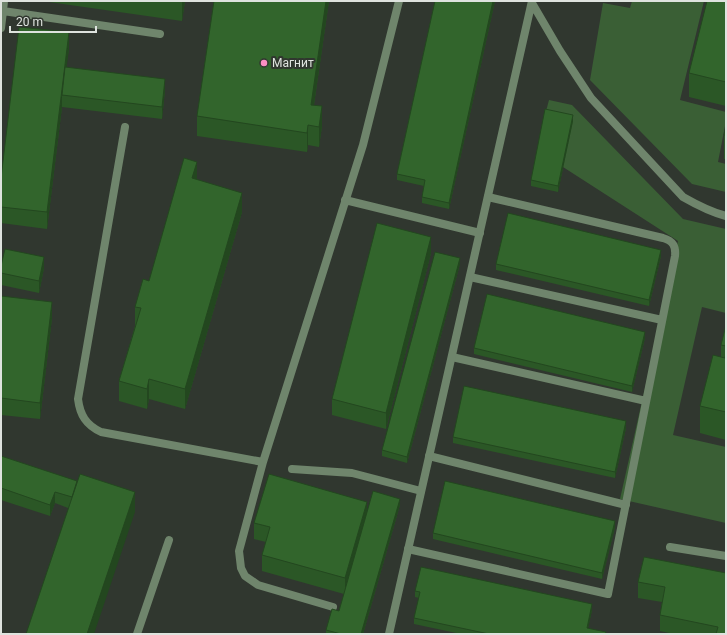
<svg xmlns="http://www.w3.org/2000/svg" width="727" height="635" viewBox="0 0 727 635" font-family="Roboto,sans-serif">
<style>
.green{fill:#3a5f35}
.lines{fill:none;stroke-linecap:round;stroke-linejoin:round}
.lane{stroke:#6f856c;stroke-width:8}
.street{stroke:#6f856c;stroke-width:8}
.wall{fill:#2b5726}
.shaded-wall{fill:#23471f}
.building{fill:#32652c;stroke:#23471f}
.poi-dot{fill:#fc8fc2;stroke:#30372f;stroke-width:1.5}
.labels{text-anchor:middle;dominant-baseline:central;stroke-width:4;stroke-linejoin:round;paint-order:stroke}
.poi-label{font-size:12px;fill:#dee3de;stroke:#30372f;text-anchor:start}
</style>
<rect width="100%" height="100%" fill="#30372f"/>
<path class="green" d="M 632,1 L 704,1 L 680,100 L 726,112 L 726,121 L 718,162 L 726,164 L 726,192 L 692,184 L 590,80 L 603,3 L 630,8 Z
M 549,100 L 572,105 L 683,219 L 726,229 L 726,313 L 702,307 L 673,435 L 726,447 L 726,523 L 620,499 L 678,241 L 563,167 L 545,115 Z"/>
<g class="lines">
<path class="lane" d="M 3,11 L 4,1
M 1,28 L 3,11 L 160,34
M 125,127 L 78,399 C 80,415 86,425 101,432 L 263,462 L 363,145 L 399,1
M 345,200 L 480,233
M 470,277 L 662,320
M 452,357 L 646,401
M 429,456 L 626,505
M 263,462 L 239,551 L 241,568 L 245,576 L 258,585 L 333,607
M 292,469 L 352,473 L 421,491
M 670,547 L 726,556
M 408,549 L 608,594 L 675,256 C 676,246 673,241 663,238 L 488,197
M 137,634 L 169,540"/>
<path class="street" d="M 532,3 L 560,51 L 591,98 L 683,197 C 697,205 710,212 726,216
M 389,634 L 532,1"/>
</g>
<path class="wall" d="M 42,1 L 185,1 L 182,21 Z
M 214,1 L 329,1 L 314,105 L 322,126 L 319,147 L 308,145 L 307,152 L 197,136 L 197,116 Z
M 435,1 L 495,1 L 449,209 L 422,203 L 422,197 L 424,186 L 397,180 L 397,174 Z
M 726,1 L 726,106 L 689,97 L 689,73 Z
M 69,49 L 66,67 L 165,90 L 162,119 L 62,107 L 47,229 L 1,223 L 1,178 Z
M 573,121 L 558,192 L 531,186 L 531,180 Z
M 726,126 L 726,159 L 724,159 L 724,135 Z
M 197,179 L 242,212 L 185,409 L 149,399 L 147,409 L 119,401 L 119,381 L 135,326 L 135,307 L 149,281 Z
M 431,253 L 386,429 L 332,415 L 332,399 Z
M 661,256 L 649,306 L 496,270 L 496,264 Z
M 460,264 L 407,463 L 382,456 L 382,450 Z
M 1,266 L 44,268 L 39,293 L 1,285 Z
M 1,296 L 52,318 L 40,419 L 1,415 Z
M 726,325 L 726,440 L 700,433 L 700,406 L 721,357 L 721,345 Z
M 645,338 L 632,392 L 474,354 L 474,348 Z
M 626,428 L 615,478 L 453,443 L 453,437 Z
M 1,456 L 135,512 L 68,508 L 55,503 L 50,516 L 1,500 Z
M 400,505 L 363,634 L 326,634 L 326,630 L 339,611 L 344,594 L 262,571 L 262,555 L 266,542 L 254,539 L 254,523 L 367,512 Z
M 615,527 L 602,579 L 433,539 L 433,533 Z
M 644,557 L 726,634 L 674,634 L 660,631 L 660,615 L 662,602 L 638,598 L 638,582 Z
M 415,591 L 592,610 L 588,628 L 606,634 L 461,634 L 414,624 L 414,618 L 419,598 L 415,597 Z"/>
<path class="shaded-wall" d="M 182,1 L 185,1 L 182,21 Z
M 326,1 L 329,1 L 311,125 L 311,105 Z
M 493,1 L 495,1 L 449,209 L 449,203 Z
M 69,32 L 69,49 L 63,96 L 62,95 L 62,107 L 47,229 L 47,212 Z
M 165,79 L 165,90 L 162,119 L 162,107 Z
M 322,106 L 322,126 L 319,147 L 319,127 Z
M 573,115 L 573,121 L 558,192 L 558,186 Z
M 308,125 L 308,145 L 307,152 L 307,133 Z
M 197,162 L 197,182 L 192,178 Z
M 242,193 L 242,212 L 185,409 L 185,389 Z
M 431,237 L 431,253 L 386,429 L 386,413 Z
M 661,250 L 661,256 L 649,306 L 649,300 Z
M 44,257 L 44,268 L 39,293 L 39,281 Z
M 460,258 L 460,264 L 407,463 L 407,457 Z
M 52,302 L 52,318 L 40,419 L 40,403 Z
M 645,332 L 645,338 L 632,392 L 632,386 Z
M 149,379 L 149,399 L 147,409 L 147,389 Z
M 626,421 L 626,428 L 615,478 L 615,472 Z
M 55,492 L 55,503 L 50,516 L 50,505 Z
M 135,492 L 135,512 L 94,634 L 87,634 Z
M 400,499 L 400,505 L 363,634 L 361,634 Z
M 367,502 L 367,518 L 345,594 L 345,578 Z
M 615,521 L 615,527 L 602,579 L 602,573 Z
M 592,604 L 592,610 L 587,634 L 587,628 Z"/>
<path class="building" d="M 214,1 L 326,1 L 311,105 L 322,106 L 319,127 L 308,125 L 307,133 L 197,116 Z
M 435,1 L 493,1 L 449,203 L 422,197 L 425,180 L 397,174 Z
M 707,1 L 726,1 L 726,82 L 689,73 Z
M 19,27 L 69,32 L 47,212 L 1,207 L 1,178 Z
M 65,67 L 165,79 L 162,107 L 62,95 Z
M 545,109 L 573,115 L 558,186 L 531,180 Z
M 726,126 L 726,135 L 724,135 Z
M 184,158 L 197,162 L 192,178 L 242,193 L 185,389 L 149,379 L 147,389 L 119,381 L 141,308 L 135,307 L 143,279 L 149,281 Z
M 508,213 L 661,250 L 649,300 L 496,264 Z
M 377,223 L 431,237 L 386,413 L 332,399 Z
M 5,249 L 44,257 L 39,281 L 1,273 L 1,266 Z
M 435,252 L 460,258 L 407,457 L 382,450 Z
M 487,294 L 645,332 L 632,386 L 474,348 Z
M 1,296 L 52,302 L 40,403 L 1,398 Z
M 726,325 L 726,346 L 721,345 Z
M 726,353 L 726,412 L 700,406 L 713,355 L 725,358 Z
M 464,386 L 626,421 L 615,472 L 453,437 Z
M 1,456 L 77,481 L 72,497 L 55,492 L 50,505 L 1,488 Z
M 80,474 L 135,492 L 87,634 L 26,634 Z
M 269,474 L 367,502 L 345,578 L 262,555 L 270,527 L 254,523 Z
M 445,481 L 615,521 L 602,573 L 433,533 Z
M 373,491 L 400,499 L 361,634 L 341,634 L 326,630 L 332,609 L 339,611 Z
M 644,557 L 726,573 L 726,634 L 716,634 L 718,627 L 660,615 L 665,587 L 638,582 Z
M 421,567 L 592,604 L 587,628 L 606,632 L 605,634 L 489,634 L 414,618 L 420,592 L 415,591 Z"/>
<circle class="poi-dot" cx="264" cy="63" r="4"/>
<g class="labels">
<g class="poi-label">
<text x="272" y="63">Магнит</text>
</g>
</g>
<rect width="727" height="635" fill="none" stroke="#dee3de" stroke-width="4"/>
<path d="M10 26v6h86v-6" fill="none" stroke="#dee3de" stroke-width="2"/>
<text x="16" y="26" font-size="12" fill="#dee3de" stroke="#30372f" stroke-width="3" paint-order="stroke">20 m</text>
</svg>
